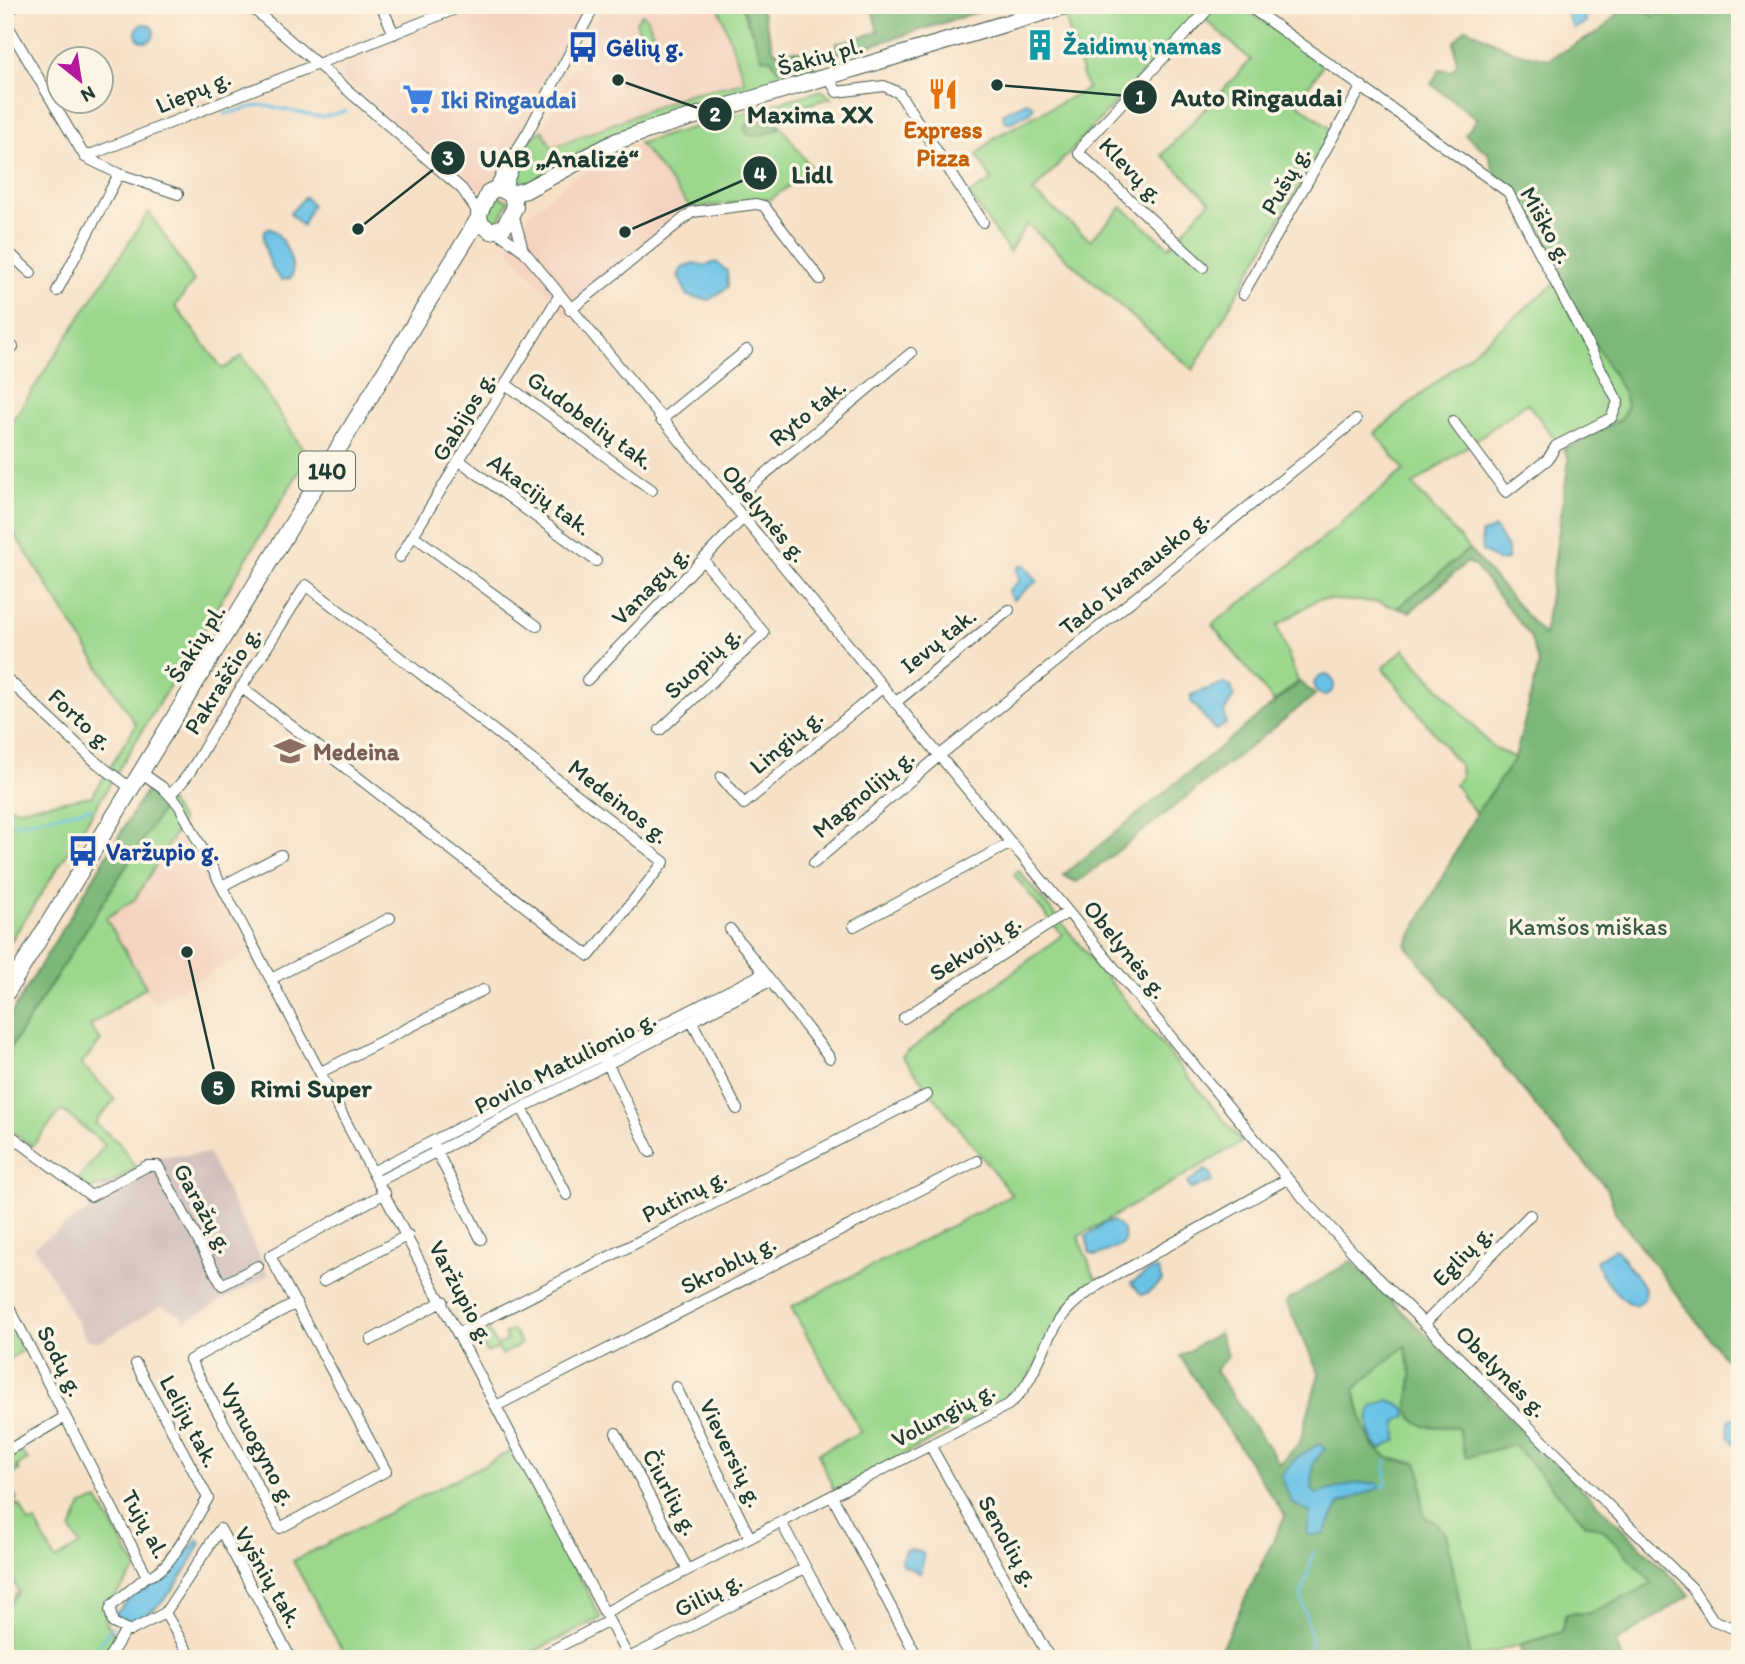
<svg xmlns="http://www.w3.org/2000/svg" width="1745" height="1664" viewBox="0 0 1745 1664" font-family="Itim,sans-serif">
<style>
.built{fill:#f4d3c0}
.industrial{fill:#d0c0bc}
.green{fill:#9bd88d;stroke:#5d8a60;stroke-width:2;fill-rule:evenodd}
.forest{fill:#7cb878;stroke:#4e7a56;stroke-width:2}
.water{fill:#6ac2e7;stroke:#44808e;stroke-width:2}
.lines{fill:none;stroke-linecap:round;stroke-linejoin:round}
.stream{stroke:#6ac2e7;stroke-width:2.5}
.minor-casing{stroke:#3f564a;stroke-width:12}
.primary-casing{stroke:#3f564a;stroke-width:18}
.minor{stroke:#fff;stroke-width:10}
.primary{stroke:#fff;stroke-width:16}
.labels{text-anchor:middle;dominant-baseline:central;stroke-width:7;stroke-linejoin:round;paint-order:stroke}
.shield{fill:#fcf5e5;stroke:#617469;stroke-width:2}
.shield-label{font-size:23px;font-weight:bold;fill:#1f3d34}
.culture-label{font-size:24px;font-weight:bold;fill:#0d838f;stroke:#fcf5e5;text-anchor:start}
.transit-label{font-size:24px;font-weight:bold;fill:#164399;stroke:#fcf5e5;text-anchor:start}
.street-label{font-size:24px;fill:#1f3d34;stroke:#fcf5e5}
.shop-label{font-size:24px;font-weight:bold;fill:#366cbe;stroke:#fcf5e5;text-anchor:start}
.food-label{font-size:24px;font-weight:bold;fill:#c56008;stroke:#fcf5e5}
.education-label{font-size:24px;font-weight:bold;fill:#785e54;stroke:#fcf5e5;text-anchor:start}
.park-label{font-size:24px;fill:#385c46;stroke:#fcf5e5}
.leader{fill:none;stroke:#1f3d34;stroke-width:2.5}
.callout-dot{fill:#1f3d34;stroke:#fcf5e5;stroke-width:2.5}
.mark-label{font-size:21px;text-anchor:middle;font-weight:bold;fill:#fff}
.callout-label{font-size:26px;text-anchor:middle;font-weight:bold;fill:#1f3d34;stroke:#fcf5e5;stroke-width:7;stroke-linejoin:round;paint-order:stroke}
</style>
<rect width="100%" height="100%" fill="#fcf5e5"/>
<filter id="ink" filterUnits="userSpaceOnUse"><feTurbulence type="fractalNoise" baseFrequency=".0143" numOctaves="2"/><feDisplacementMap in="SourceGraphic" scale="14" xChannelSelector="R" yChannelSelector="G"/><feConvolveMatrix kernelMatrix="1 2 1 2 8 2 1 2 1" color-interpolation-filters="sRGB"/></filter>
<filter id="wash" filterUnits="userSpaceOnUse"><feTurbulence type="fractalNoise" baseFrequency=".00686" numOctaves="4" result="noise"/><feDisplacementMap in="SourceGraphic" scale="28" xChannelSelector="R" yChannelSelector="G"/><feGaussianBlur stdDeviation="1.57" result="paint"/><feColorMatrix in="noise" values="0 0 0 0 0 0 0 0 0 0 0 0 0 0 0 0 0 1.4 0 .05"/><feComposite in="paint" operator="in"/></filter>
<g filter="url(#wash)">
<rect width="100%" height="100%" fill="#f6e1c7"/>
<path class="built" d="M 481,5 L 589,5 L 494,183 L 483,189 L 475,189 L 468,187 L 345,80 L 342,72 L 348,58 Z
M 604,5 L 718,5 L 746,82 L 687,94 L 551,148 L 542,130 Z
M 639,143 L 694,216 L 568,318 L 508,248 L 530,213 L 572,179 L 611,155 Z
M 182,822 L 252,950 L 154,1003 L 106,918 L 135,899 Z
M 5,1566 L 19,1593 L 5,1608 Z"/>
<path class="industrial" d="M 208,1153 L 269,1275 L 185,1321 L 181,1315 L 161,1306 L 101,1341 L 87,1340 L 34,1246 L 94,1207 L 105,1186 L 159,1157 Z"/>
<path class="green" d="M 718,5 L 742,5 L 746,21 L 778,70 L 813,62 L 817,73 L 777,81 L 665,115 L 600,141 L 521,188 L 514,186 L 512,182 L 531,139 L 542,130 L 552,148 L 688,94 L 745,82 Z
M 1093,5 L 1240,5 L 1323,65 L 1297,103 L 1332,130 L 1193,370 L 1027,224 L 1009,252 L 969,194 L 992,180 L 977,155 L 995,137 L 1087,89 L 1064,14 ZM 1198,13 L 1251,60 L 1162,155 L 1210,201 L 1169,247 L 1122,207 L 1090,240 L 1033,192 Z
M 1643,5 L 1676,5 L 1654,17 Z
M 642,14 L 647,18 L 653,33 L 649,40 L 643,39 L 636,22 Z
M 822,90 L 831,98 L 750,121 L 778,129 L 781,126 L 812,169 L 771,199 L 691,208 L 639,143 Z
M 496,195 L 509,201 L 497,225 L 485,219 Z
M 149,212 L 194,281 L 175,306 L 223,369 L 242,356 L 308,457 L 79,835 L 5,950 L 5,806 L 18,809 L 92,796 L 136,725 L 5,519 L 5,432 Z
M 1558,281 L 1624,393 L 1627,407 L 1622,419 L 1564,450 L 1527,403 L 1413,485 L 1469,549 L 1397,608 L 1377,602 L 1318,599 L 1277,626 L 1298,681 L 1274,702 L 1212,625 L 1292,564 L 1404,470 L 1375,433 Z
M 1404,649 L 1492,747 L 1515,758 L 1476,814 L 1455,785 L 1461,776 L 1460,766 L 1383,668 Z
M 168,800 L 182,822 L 135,899 L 106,918 L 146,987 L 90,1026 L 101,1041 L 81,1064 L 115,1099 L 95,1123 L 120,1144 L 136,1169 L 105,1186 L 86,1190 L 78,1180 L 105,1145 L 62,1110 L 32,1146 L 5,1126 L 5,1057 Z
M 1018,870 L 1242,1142 L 1078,1237 L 1097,1282 L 1082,1292 L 1023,1386 L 1009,1400 L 834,1491 L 818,1453 L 861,1432 L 791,1307 L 1012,1195 L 902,1056 L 1062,935 L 1014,875 Z
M 5,1315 L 24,1350 L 5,1361 Z
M 513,1330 L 521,1344 L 502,1355 L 498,1348 L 487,1353 L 478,1336 L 489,1331 L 497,1346 L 507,1340 L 504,1334 Z
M 1405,1345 L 1412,1376 L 1408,1409 L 1413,1419 L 1424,1426 L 1458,1427 L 1466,1456 L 1514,1445 L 1586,1524 L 1604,1530 L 1653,1584 L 1590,1613 L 1566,1614 L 1562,1632 L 1471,1659 L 1446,1534 L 1437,1523 L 1426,1518 C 1416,1500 1428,1480 1416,1462 C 1367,1463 1365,1427 1354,1389 Z
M 20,1450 L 28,1460 L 16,1467 L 19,1470 L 5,1480 L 5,1458 Z
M 513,1450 L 601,1618 L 519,1659 L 347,1659 L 293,1561 Z
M 5,1483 L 17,1499 L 14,1501 L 17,1506 L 20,1505 C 24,1512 25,1517 29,1523 L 36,1522 L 55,1560 L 80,1545 L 71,1530 L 82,1505 L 98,1500 L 137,1569 L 106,1607 L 106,1623 L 116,1636 L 102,1659 L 5,1659 L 5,1608 L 19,1592 L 5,1566 Z"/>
<path class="forest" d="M 742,5 L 760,5 L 774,51 L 803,51 L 813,62 L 778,70 L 771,59 L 762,58 Z
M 871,5 L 951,5 L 950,10 L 971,5 L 994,7 L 840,55 L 836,51 L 837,43 L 878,32 Z
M 1625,5 L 1643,5 L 1654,17 L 1676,5 L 1740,5 L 1740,1378 L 1616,1214 L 1607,1188 L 1556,1131 L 1406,945 L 1476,814 L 1515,758 L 1539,665 L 1530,636 L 1474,565 L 1467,562 L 1410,612 L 1397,608 L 1469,549 L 1544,636 L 1569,459 L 1564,450 L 1621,419 L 1627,407 L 1624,393 L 1526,224 L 1513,191 L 1495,174 L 1488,153 L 1465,135 L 1477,119 L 1431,84 L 1440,69 L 1451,71 L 1457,64 L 1454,42 L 1466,28 L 1515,52 L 1549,59 L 1602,30 Z
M 773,114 L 781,126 C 773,133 759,137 748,135 L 744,129 L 750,121 Z
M 1300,682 L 1315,695 L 1086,876 L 1076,882 L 1063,875 Z
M 147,789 L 154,789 L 168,800 L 5,1057 L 5,1024 Z
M 1351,1261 L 1690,1595 L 1615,1643 L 1623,1659 L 1525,1659 L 1520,1645 L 1561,1632 L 1566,1614 L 1590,1613 L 1653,1584 L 1604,1530 L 1586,1524 L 1514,1445 L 1466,1457 L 1458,1427 L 1424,1426 L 1413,1419 L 1408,1409 L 1412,1376 L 1405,1346 L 1354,1389 C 1365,1428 1367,1463 1416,1462 C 1428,1480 1416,1499 1426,1518 L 1437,1523 L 1446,1534 L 1471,1659 L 1216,1659 L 1285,1516 L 1180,1356 L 1219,1333 L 1228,1356 L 1215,1370 L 1280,1464 L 1300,1442 L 1319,1373 L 1286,1302 Z"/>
<path class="water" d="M 1567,5 L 1583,5 L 1586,22 L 1574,29 L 1568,18 Z
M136 33a9 9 0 1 1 18 0a9 9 0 1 1-18 0Z
M 1027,102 L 1034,106 L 1030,113 L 1009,123 L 1004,120 L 1003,113 Z
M 305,197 L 312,205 L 302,226 L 290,213 Z
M 268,228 C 282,232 297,265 291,278 L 282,280 C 271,272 262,245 264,231 Z
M 716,262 L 727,271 L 728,287 L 709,300 L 688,296 L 678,276 L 682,268 L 694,263 L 704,266 Z
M 1495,528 L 1508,550 L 1507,560 L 1498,561 L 1482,551 L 1481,534 Z
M 1021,565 L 1025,565 L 1037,581 L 1013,600 L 1008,592 L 1019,581 L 1017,570 Z
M1314 685a10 10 0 1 1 20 0a10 10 0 1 1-20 0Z
M 1224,683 L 1231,687 L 1234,696 L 1224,712 L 1226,724 L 1215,730 L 1191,701 L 1191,695 Z
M 1205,1170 L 1210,1173 L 1212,1182 L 1191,1189 L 1187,1183 Z
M 1113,1221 C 1122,1226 1128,1235 1122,1245 L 1096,1256 L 1090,1253 L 1086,1237 L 1104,1223 Z
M 1614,1249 L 1618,1251 L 1645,1288 L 1644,1299 L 1636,1306 C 1619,1299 1601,1278 1596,1261 Z
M 1153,1269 L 1158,1270 L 1162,1281 L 1148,1293 L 1141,1294 L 1131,1283 Z
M 1389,1400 L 1405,1408 L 1407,1416 L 1396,1422 L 1397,1440 L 1381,1449 C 1370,1441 1364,1418 1373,1406 Z
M 1740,1415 L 1740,1443 L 1734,1443 L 1728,1435 L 1729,1420 Z
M 1319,1444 L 1325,1449 L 1313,1463 L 1312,1489 L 1316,1494 L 1352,1484 L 1377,1483 L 1381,1487 L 1339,1504 L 1324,1533 L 1311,1536 L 1307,1533 L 1310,1512 L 1292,1503 L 1281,1476 L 1296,1458 Z
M 198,1539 L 201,1543 C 184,1577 167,1602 136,1623 L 130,1625 L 120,1622 L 116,1613 L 132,1596 L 165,1579 Z
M 910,1550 L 922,1552 L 924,1555 L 920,1573 L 904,1566 L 901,1561 L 905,1551 Z"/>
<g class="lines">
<path class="stream" d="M 225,114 L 261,105 L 322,117 L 346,111
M 5,826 L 91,808
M 1381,1487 L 1386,1485 L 1386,1460
M 85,1659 L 93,1653 L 112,1627
M 1307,1659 L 1311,1638 L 1301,1595 L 1314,1552"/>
</g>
</g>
<g filter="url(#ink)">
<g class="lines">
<defs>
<path id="minor" d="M 249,5 L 462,189 L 479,214
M 381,5 L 394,34
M 1247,5 L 1508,192 L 1618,402 L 1611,418 L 1556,446 L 1548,459 L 1506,492 L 1453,421
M 5,14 L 16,5
M 5,21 L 85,157 L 465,5
M 829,78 L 837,92 L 884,86 L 899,93 L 983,222
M 119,174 L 178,194
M 493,189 L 528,132 L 595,5
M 509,192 L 508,182 L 517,159
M 513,213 L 523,250
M 496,231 L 524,251 L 1306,1201 L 1362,1262 L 1692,1588 L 1713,1620 L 1740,1631
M 5,249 L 31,273
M 1203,267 L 1079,153 L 1085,143 L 1212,5
M 57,291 L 119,174 L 85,157
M 1243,294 L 1362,86
M 570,310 L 692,212 L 756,204 L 764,206 L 820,279
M 5,341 L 13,347
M 507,385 L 652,490
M 661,420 L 747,350
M 460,461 L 596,561
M 730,503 L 911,353
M 414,536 L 537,626
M 400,557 L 559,296
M 5,677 L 97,763 L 132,789
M 587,680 L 743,518
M 895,703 L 1009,610
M 660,730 L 764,633 L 703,560
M 142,773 L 162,787 L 179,805 L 629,1659
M 721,777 L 744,804 L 882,688
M 170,794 C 191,777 202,750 216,728 C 246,680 276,633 306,585 L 664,862 L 589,956 L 241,687
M 814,863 L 939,756 L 1356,420
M 222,886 L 281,855
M 854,926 L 1011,843
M 730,929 L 830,1058
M 271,979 L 390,918
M 904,1018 L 1068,912
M 692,1022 L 737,1109
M 605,1058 L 650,1152
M 321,1072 L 483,990
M 522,1108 L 567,1195
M 5,1131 L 91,1196 L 147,1166 L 158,1166 L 222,1285 L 258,1266
M 434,1146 L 481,1239
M 374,1171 L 764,973
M 379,1181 L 770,981
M 323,1281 L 408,1235
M 5,1299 L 147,1576 C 167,1577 197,1516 208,1498 L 136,1364
M 296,1303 L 190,1360 L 280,1528 L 386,1471 L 270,1256 L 385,1193
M 1424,1324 L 1530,1215
M 459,1333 L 927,1095
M 371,1340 L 443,1301
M 676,1387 L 750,1538
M 498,1405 L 977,1161
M 616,1433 L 688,1570
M 930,1445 L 1050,1659
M 5,1452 L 65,1417
M 832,1496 L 913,1649
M 781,1522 L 855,1659
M 147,1576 L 112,1605 L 110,1610 L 113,1623 L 130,1631 L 165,1613 L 192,1659
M 606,1612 L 1008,1405 C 1035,1384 1040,1349 1059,1321 C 1069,1305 1084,1295 1100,1284 L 1287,1179
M 165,1613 L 220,1529 L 291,1659
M 629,1658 L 805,1568
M 108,1659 L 125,1631
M 535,1659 L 609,1621"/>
<path id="primary" d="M 498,188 L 511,194 L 515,207 L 504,227 L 491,231 L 480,223 L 479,214 L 489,192 Z
M 511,194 L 526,190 L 617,141 L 658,127 L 1068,5
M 5,995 L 479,218"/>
</defs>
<use href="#minor" class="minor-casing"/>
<use href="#primary" class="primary-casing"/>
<use href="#minor" class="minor"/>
<use href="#primary" class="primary"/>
</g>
</g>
<defs>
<symbol id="building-bare" viewBox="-9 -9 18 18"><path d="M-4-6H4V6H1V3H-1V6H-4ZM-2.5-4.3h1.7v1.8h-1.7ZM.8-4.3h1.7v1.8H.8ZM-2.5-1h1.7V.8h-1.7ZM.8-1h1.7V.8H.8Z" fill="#0f9aa8" stroke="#fcf5e5" stroke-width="2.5" paint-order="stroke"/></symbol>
<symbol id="bus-bare" viewBox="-9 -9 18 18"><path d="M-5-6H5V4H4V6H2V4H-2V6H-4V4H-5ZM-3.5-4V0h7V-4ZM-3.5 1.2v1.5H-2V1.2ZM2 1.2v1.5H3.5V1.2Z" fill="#1a4fb4" stroke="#fcf5e5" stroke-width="2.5" paint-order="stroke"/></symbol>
<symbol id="restaurant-bare" viewBox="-9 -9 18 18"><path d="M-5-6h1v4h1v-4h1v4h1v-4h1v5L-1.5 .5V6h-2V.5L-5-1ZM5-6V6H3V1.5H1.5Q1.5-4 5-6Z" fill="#e8710a" stroke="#fcf5e5" stroke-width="2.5" paint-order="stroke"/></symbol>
<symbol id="supermarket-bare" viewBox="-9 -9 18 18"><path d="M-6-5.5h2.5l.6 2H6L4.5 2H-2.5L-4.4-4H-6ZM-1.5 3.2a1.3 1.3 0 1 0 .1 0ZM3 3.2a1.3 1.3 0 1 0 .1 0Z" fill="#3f7fe0" stroke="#fcf5e5" stroke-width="2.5" paint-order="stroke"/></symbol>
<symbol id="school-bare" viewBox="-9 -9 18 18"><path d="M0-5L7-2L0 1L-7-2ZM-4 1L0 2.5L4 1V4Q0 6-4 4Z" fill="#8d6e63" stroke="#fcf5e5" stroke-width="2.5" paint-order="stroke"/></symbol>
</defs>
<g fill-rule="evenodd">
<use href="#building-bare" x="1018" y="23" width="44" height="44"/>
<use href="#bus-bare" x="561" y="25" width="44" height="44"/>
<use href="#restaurant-bare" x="921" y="72" width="44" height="44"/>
<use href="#supermarket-bare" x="396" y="77" width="44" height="44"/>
<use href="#school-bare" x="268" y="729" width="44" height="44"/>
<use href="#bus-bare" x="61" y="829" width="44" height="44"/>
</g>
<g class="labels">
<rect class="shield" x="299" y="451.5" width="56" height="39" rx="5"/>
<g class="shield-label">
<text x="327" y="471">140</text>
</g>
<g class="culture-label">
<text x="1063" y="45">Žaidimų namas</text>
</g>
<g class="transit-label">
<text x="606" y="47">Gėlių g.</text>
<text x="106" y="851">Varžupio g.</text>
</g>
<g class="street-label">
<text transform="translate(820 56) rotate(-16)">Šakių pl.</text>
<text transform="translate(193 91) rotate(-23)">Liepų g.</text>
<text transform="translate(1132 170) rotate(46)">Klevų g.</text>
<text transform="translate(1285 180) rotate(-60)">Pušų g.</text>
<text transform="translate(1547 225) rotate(61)">Miško g.</text>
<text transform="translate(807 412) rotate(-40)">Ryto tak.</text>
<text transform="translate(463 416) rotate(-59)">Gabijos g.</text>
<text transform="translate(591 420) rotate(36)">Gudobelių tak.</text>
<text transform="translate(540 494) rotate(36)">Akacijų tak.</text>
<text transform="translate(765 513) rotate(50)">Obelynės g.</text>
<text transform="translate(1134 572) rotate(-39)">Tado Ivanausko g.</text>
<text transform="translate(650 585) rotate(-46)">Vanagų g.</text>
<text transform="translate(938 640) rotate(-39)">Ievų tak.</text>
<text transform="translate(196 643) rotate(-58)">Šakių pl.</text>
<text transform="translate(702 662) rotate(-43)">Suopių g.</text>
<text transform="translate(222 680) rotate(-58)">Pakraščio g.</text>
<text transform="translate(81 719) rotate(43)">Forto g.</text>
<text transform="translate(786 741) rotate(-40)">Lingių g.</text>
<text transform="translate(863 793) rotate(-40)">Magnolijų g.</text>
<text transform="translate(619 801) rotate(38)">Medeinos g.</text>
<text transform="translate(975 947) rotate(-33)">Sekvojų g.</text>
<text transform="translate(1126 949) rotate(51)">Obelynės g.</text>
<text transform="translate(565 1062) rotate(-27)">Povilo Matulionio g.</text>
<text transform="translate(684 1195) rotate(-27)">Putinų g.</text>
<text transform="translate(204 1208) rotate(61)">Garažų g.</text>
<text transform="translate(1462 1255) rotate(-46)">Eglių g.</text>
<text transform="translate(728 1264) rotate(-27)">Skroblų g.</text>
<text transform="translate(462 1292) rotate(62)">Varžupio g.</text>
<text transform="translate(61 1361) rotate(63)">Sodų g.</text>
<text transform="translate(1502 1371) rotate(45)">Obelynės g.</text>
<text transform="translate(943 1414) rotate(-28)">Volungių g.</text>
<text transform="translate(190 1421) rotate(62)">Lelijų tak.</text>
<text transform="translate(259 1444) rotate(62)">Vynuogyno g.</text>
<text transform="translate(732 1453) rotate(64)">Vieversių g.</text>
<text transform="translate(671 1492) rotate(62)">Čiurlių g.</text>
<text transform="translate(146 1524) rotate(61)">Tujų al.</text>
<text transform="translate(1009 1541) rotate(61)">Senolių g.</text>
<text transform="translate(269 1577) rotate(60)">Vyšnių tak.</text>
<text transform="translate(708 1594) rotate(-27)">Gilių g.</text>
</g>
<g class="shop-label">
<text x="441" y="99">Iki Ringaudai</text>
</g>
<g class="food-label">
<text x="943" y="129">Express<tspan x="943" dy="28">Pizza</tspan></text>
</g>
<g class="education-label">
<text x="313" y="751">Medeina</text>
</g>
<g class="park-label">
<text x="1588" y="926">Kamšos miškas</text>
</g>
</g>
<path class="leader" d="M997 85L1140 97M618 80L715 114M358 229L448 158M625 232L760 173M187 952L218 1088"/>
<g class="callout-dot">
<circle cx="997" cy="85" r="7"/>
<circle cx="618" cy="80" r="7"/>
<circle cx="358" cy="229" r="7"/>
<circle cx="625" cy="232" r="7"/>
<circle cx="187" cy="952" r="7"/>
<circle cx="1140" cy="97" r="18"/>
<circle cx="715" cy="114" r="18"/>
<circle cx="448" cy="158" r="18"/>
<circle cx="760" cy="173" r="18"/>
<circle cx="218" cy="1088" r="18"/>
</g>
<g class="mark-label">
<text x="1140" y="104">1</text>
<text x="715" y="121">2</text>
<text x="448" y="165">3</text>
<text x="760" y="181">4</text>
<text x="218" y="1095">5</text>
</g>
<g class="callout-label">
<text x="1257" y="106">Auto Ringaudai</text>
<text x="810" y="123">Maxima XX</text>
<text x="559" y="167">UAB „Analizė“</text>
<text x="812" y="183">Lidl</text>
<text x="311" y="1097">Rimi Super</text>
</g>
<rect width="1745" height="1664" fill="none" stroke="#fcf5e5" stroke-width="28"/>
<g transform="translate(80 80) rotate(150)"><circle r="33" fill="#fcf5e5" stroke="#a4ab9e" stroke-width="2"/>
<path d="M0-5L12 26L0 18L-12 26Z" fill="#b5179e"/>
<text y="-10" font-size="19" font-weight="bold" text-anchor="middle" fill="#1f3d34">N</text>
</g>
</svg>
